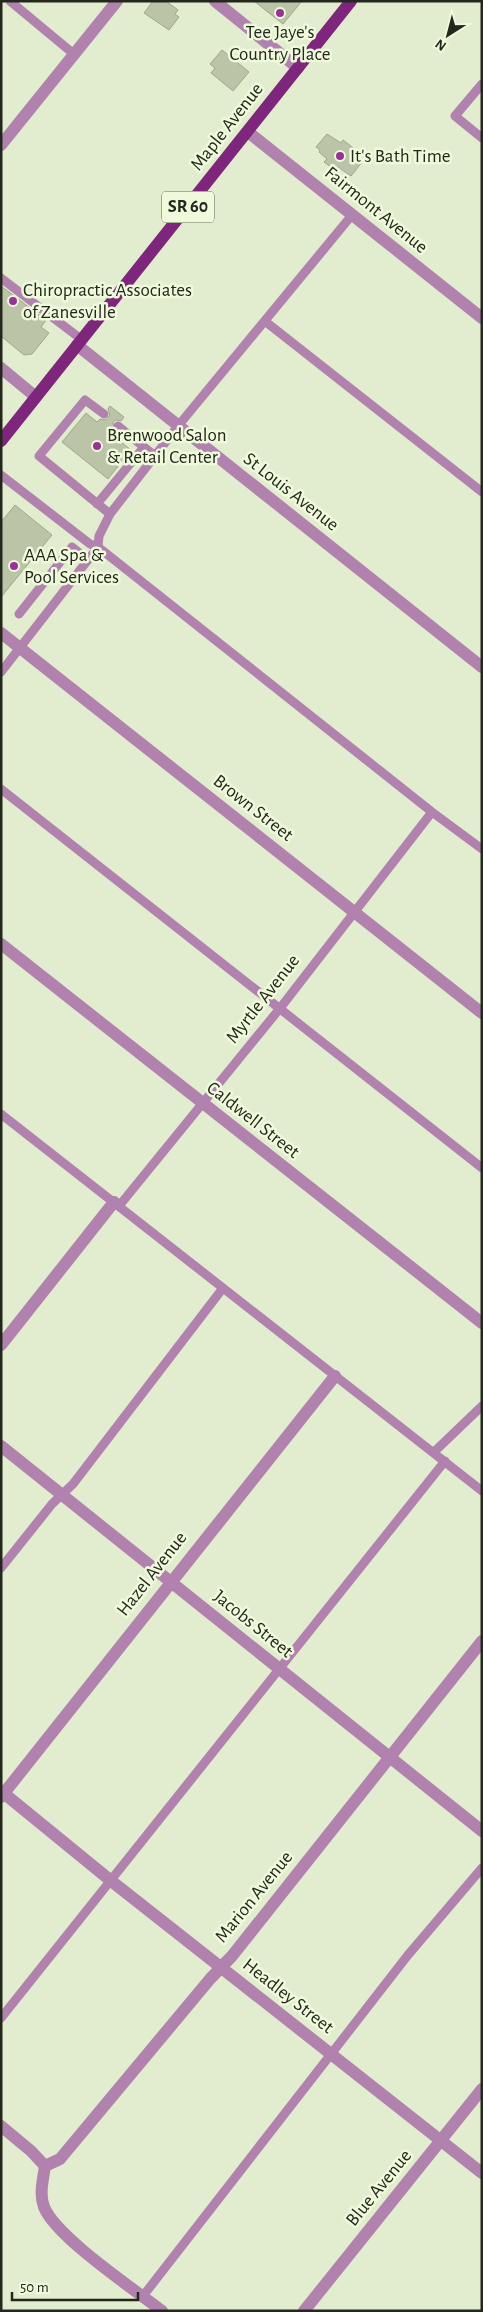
<svg xmlns="http://www.w3.org/2000/svg" width="483" height="2312" viewBox="0 0 483 2312" font-family="'Alegreya Sans',sans-serif">
<style>
.building{fill:#bbc4a7;stroke:#9fa88c}
.lines{fill:none;stroke-linecap:round;stroke-linejoin:round}
.service{stroke:#b282af;stroke-width:9}
.minor{stroke:#b282af;stroke-width:12}
.tertiary{stroke:#b282af;stroke-width:12}
.primary{stroke:#7e257c;stroke-width:12}
.poi-dot{fill:#983297;stroke:#eff9db;stroke-width:2}
.labels{text-anchor:middle;dominant-baseline:central;stroke-width:5;stroke-linejoin:round;paint-order:stroke}
.shield{fill:#eff9db;stroke:#606655;stroke-width:1}
.shield-label{font-size:18px;font-weight:bold;fill:#23271c}
.poi-label{font-size:19px;fill:#23271c;stroke:#eff9db;text-anchor:start}
.street-label{font-size:19px;fill:#23271c;stroke:#eff9db}
</style>
<rect width="100%" height="100%" fill="#e2ecce"/>
<path class="building" d="M 153,1 L 166,1 L 178,10 L 175,14 L 179,17 L 169,30 L 144,13 Z
M 254,1 L 302,1 L 283,24 Z
M 222,50 L 249,72 L 233,91 L 211,73 L 215,68 L 210,64 Z
M 327,134 L 341,143 L 343,140 L 356,150 L 353,153 L 363,161 L 351,176 L 338,167 L 335,170 L 324,162 L 327,159 L 319,152 L 320,150 L 316,147 Z
M 1,286 L 46,320 L 41,327 L 49,333 L 32,354 L 24,355 L 1,336 Z
M 110,406 L 124,417 L 121,421 L 116,420 L 113,422 L 114,430 L 111,434 L 131,450 L 108,479 L 62,442 L 86,413 L 97,422 L 100,419 L 106,420 L 110,415 L 108,409 Z
M 15,505 L 52,535 L 1,597 L 1,522 Z"/>
<g class="lines">
<path class="service" d="M 10,1 L 75,55
M 482,84 L 455,116 L 482,138
M 1,278 L 81,339
M 266,322 L 482,492
M 104,414 L 85,400 L 39,456 L 110,514
M 118,426 L 155,456
M 1,475 L 90,544 L 98,547 L 432,812 L 482,849
M 97,504 L 144,447
M 19,614 L 72,547 L 88,560
M 1,672 L 98,547 L 99,536 L 110,514 L 178,426 L 352,215
M 1,789 L 482,1168
M 1,1114 L 482,1491
M 119,1206 L 281,1007 L 432,812
M 434,1452 L 482,1406
M 1,1568 L 52,1504 L 73,1484 L 223,1288
M 1,2018 L 445,1461
M 143,2296 L 408,1955 L 482,1868"/>
<path class="minor" d="M 215,1 L 298,68
M 248,132 L 482,318
M 1,145 L 117,1
M 77,345 L 482,667
M 1,368 L 36,397
M 1,633 L 482,1013
M 1,944 L 482,1323
M 1,1345 L 114,1202
M 1,1446 L 482,1831
M 1,1791 L 110,1880 L 482,2173
M 1,1797 L 335,1376
M 1,2126 L 31,2151 L 45,2166 C 43,2180 39,2194 44,2207 C 56,2237 134,2289 162,2311
M 45,2166 L 60,2159 L 210,1979 L 232,1956 L 482,1641"/>
<path class="tertiary" d="M 304,2311 L 482,2089"/>
<path class="primary" d="M 1,441 L 351,1"/>
</g>
<g class="poi-dot">
<circle cx="280" cy="13" r="5"/>
<circle cx="340" cy="156" r="5"/>
<circle cx="13" cy="301" r="5"/>
<circle cx="97" cy="446" r="5"/>
<circle cx="14" cy="566" r="5"/>
</g>
<g class="labels">
<rect class="shield" x="162" y="191.5" width="52" height="31" rx="4"/>
<g class="shield-label">
<text x="188" y="207">SR 60</text>
</g>
<g class="poi-label">
<text x="280" y="32" text-anchor="middle">Tee Jaye's<tspan x="280" dy="22">Country Place</tspan></text>
<text x="350" y="156">It's Bath Time</text>
<text x="23" y="290">Chiropractic Associates<tspan x="23" dy="22">of Zanesville</tspan></text>
<text x="107" y="435">Brenwood Salon<tspan x="107" dy="22">&amp; Retail Center</tspan></text>
<text x="24" y="555">AAA Spa &amp;<tspan x="24" dy="22">Pool Services</tspan></text>
</g>
<g class="street-label">
<text transform="translate(227 127) rotate(-52)">Maple Avenue</text>
<text transform="translate(376 210) rotate(39)">Fairmont Avenue</text>
<text transform="translate(291 492) rotate(38)">St Louis Avenue</text>
<text transform="translate(253 808) rotate(38)">Brown Street</text>
<text transform="translate(263 999) rotate(-52)">Myrtle Avenue</text>
<text transform="translate(253 1120) rotate(38)">Caldwell Street</text>
<text transform="translate(152 1574) rotate(-52)">Hazel Avenue</text>
<text transform="translate(253 1624) rotate(39)">Jacobs Street</text>
<text transform="translate(254 1897) rotate(-51)">Marion Avenue</text>
<text transform="translate(288 1996) rotate(38)">Headley Street</text>
<text transform="translate(379 2188) rotate(-51)">Blue Avenue</text>
</g>
</g>
<rect width="483" height="2312" fill="none" stroke="#23271c" stroke-width="5"/>
<g transform="translate(448 35) rotate(216)" stroke="#eff9db" stroke-width="4" paint-order="stroke">
<path d="M0-4L9 19L0 12L-9 19Z" fill="#23271c"/>
<text y="-8" font-size="14" font-weight="bold" text-anchor="middle" fill="#23271c">N</text>
</g>
<path d="M12 2292v8h126v-8" fill="none" stroke="#23271c" stroke-width="2.5"/>
<text x="20" y="2292" font-size="15" fill="#23271c" stroke="#eff9db" stroke-width="4" paint-order="stroke">50 m</text>
</svg>
